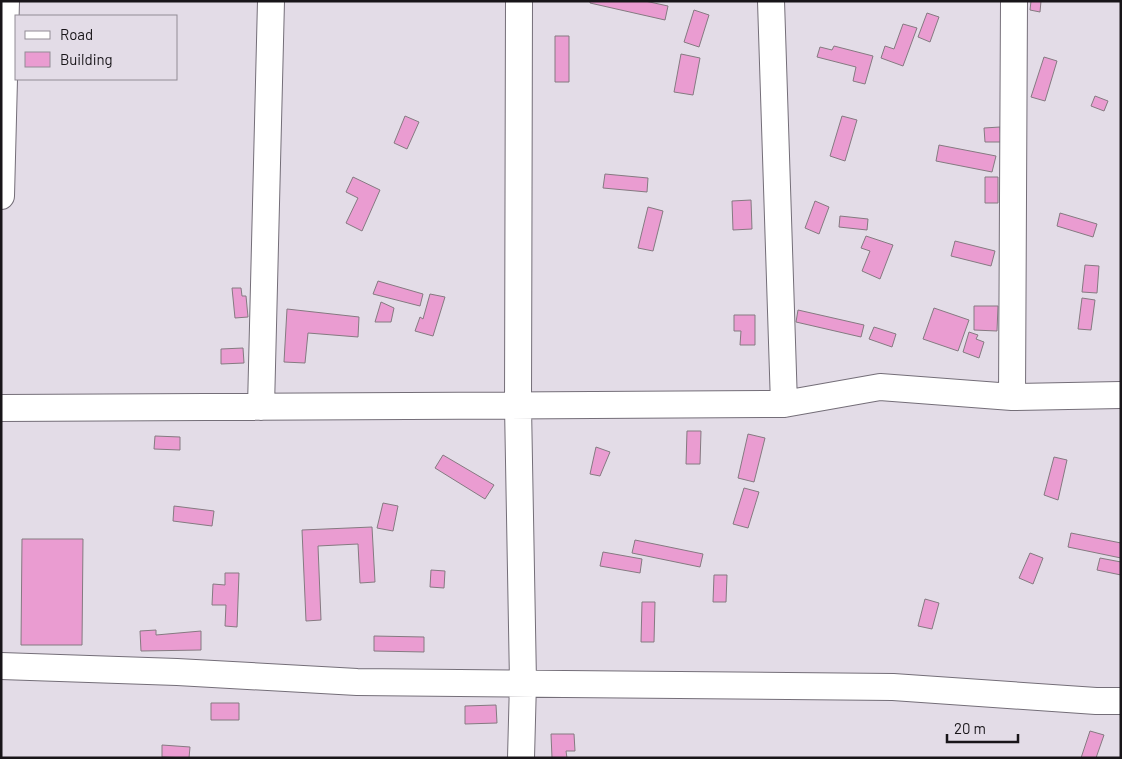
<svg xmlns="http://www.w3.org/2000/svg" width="1122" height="759" viewBox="0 0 1122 759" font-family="Barlow,sans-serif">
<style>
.building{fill:#ea9cd1;stroke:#857a81}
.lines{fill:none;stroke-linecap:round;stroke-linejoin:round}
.minor-casing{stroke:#746e78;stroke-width:28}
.minor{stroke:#fff;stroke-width:26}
</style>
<rect width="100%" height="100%" fill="#e3dce7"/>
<path class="building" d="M 590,1 L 645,1 L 668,6 L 665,20 L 590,3 Z
M 1031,1 L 1041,1 L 1040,12 L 1030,10 Z
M 694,10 L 709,15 L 699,47 L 684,42 Z
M 927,13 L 939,17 L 930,42 L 918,37 Z
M 903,24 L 917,28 L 903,66 L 881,58 L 885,46 L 894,49 Z
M 555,36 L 569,36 L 569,82 L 555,82 Z
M 834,46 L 873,56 L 865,84 L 853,81 L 856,67 L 817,57 L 820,47 L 832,50 Z
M 681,54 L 700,58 L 693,95 L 674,92 Z
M 1044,57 L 1057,61 L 1045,101 L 1031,97 Z
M 1095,96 L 1108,101 L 1104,111 L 1091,106 Z
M 405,116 L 419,122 L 407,149 L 394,143 Z
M 842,116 L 857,120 L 845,161 L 830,156 Z
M 1000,127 L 1001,142 L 985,142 L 984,128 Z
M 939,145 L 996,156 L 992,172 L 936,161 Z
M 605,174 L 648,178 L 647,192 L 603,188 Z
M 353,177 L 380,190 L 362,231 L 346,223 L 358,198 L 346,192 Z
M 985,177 L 998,177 L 998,203 L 985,203 Z
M 751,200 L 752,229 L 733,230 L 732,201 Z
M 815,201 L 829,207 L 819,234 L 805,228 Z
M 648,207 L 663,211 L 653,251 L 638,248 Z
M 1060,213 L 1097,224 L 1093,237 L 1057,226 Z
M 840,216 L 868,219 L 867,230 L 839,227 Z
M 866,236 L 893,245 L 880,279 L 862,271 L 870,251 L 861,248 Z
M 955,241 L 995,251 L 991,266 L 951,256 Z
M 1085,265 L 1099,266 L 1097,293 L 1082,292 Z
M 378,281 L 423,294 L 420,306 L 373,294 Z
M 232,288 L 241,288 L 242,296 L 246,296 L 248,317 L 235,318 Z
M 430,294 L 445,297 L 433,336 L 415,331 L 420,317 L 423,319 Z
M 1082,298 L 1095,300 L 1091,330 L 1078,329 Z
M 381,302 L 394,308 L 391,322 L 375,322 Z
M 974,306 L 998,306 L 997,331 L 974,330 Z
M 934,308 L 969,320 L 958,351 L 923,339 Z
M 287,309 L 359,317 L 358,337 L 308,333 L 305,363 L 284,362 Z
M 798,310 L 864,325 L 861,337 L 796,322 Z
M 734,315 L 755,315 L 755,345 L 740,345 L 741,331 L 734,331 Z
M 874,327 L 896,334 L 892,347 L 869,339 Z
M 969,332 L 978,335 L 976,339 L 984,342 L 979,358 L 963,352 Z
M 243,348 L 244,363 L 221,364 L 221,349 Z
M 687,431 L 701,431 L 700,464 L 686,464 Z
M 748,434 L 765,438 L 754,482 L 738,478 Z
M 155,436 L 180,437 L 180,450 L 154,449 Z
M 596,447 L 610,452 L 600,476 L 590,474 Z
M 443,455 L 494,485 L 485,499 L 435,468 Z
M 1054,457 L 1067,460 L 1058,500 L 1044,495 Z
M 744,488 L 759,492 L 748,528 L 733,524 Z
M 383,503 L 398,506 L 393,531 L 377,528 Z
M 174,506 L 214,511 L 212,526 L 173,521 Z
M 372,527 L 375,582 L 360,583 L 358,544 L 318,546 L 321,620 L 306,621 L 302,530 Z
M 1071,533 L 1121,543 L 1121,558 L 1068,547 Z
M 22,539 L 83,539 L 82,645 L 21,645 Z
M 635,540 L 703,554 L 700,567 L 632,553 Z
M 603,552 L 642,559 L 640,573 L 600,566 Z
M 1030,553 L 1043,558 L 1033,584 L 1019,578 Z
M 1100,558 L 1121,562 L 1121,575 L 1097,570 Z
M 431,570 L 445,571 L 444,588 L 430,587 Z
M 225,573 L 239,573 L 237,627 L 225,626 L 226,605 L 212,605 L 213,584 L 225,585 Z
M 714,575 L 727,575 L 726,602 L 713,602 Z
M 925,599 L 939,603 L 932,629 L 918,626 Z
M 642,602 L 655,602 L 654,642 L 641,642 Z
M 156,630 L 156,635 L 201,631 L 201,650 L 141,651 L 140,631 Z
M 374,636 L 424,637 L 424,652 L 374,651 Z
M 211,703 L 239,703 L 239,720 L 211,720 Z
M 496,705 L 497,723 L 465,724 L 465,706 Z
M 1090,731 L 1104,735 L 1096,758 L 1081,758 Z
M 551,734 L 574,734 L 575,751 L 566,751 L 567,758 L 552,758 Z
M 162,745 L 190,747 L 189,758 L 162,757 Z"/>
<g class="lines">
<defs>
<path id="minor" d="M 519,1 L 518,406 L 523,682 L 521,758
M 771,1 L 784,404
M 1,196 L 6,1
M 1012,397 L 1014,1
M 261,407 L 271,1
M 1,408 L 784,404 L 880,387 L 1012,397 L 1121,395
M 1,666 L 177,672 L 357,682 L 893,687 L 1096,701 L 1121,701"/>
</defs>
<use href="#minor" class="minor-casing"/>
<use href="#minor" class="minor"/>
</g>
<rect width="1122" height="759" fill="none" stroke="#181519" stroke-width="5"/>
<rect x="15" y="15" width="162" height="65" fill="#e3dce7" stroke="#928c95"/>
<rect x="25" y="31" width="25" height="8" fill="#ffffff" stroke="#928c95"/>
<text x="60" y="40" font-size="15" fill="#181519">Road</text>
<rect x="25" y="52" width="25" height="15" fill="#ea9cd1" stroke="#928c95"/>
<text x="60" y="65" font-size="15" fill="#181519">Building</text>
<path d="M947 734v8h71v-8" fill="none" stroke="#181519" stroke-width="2.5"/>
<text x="954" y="734" font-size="15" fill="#181519" stroke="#e3dce7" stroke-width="4" paint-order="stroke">20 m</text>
</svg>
